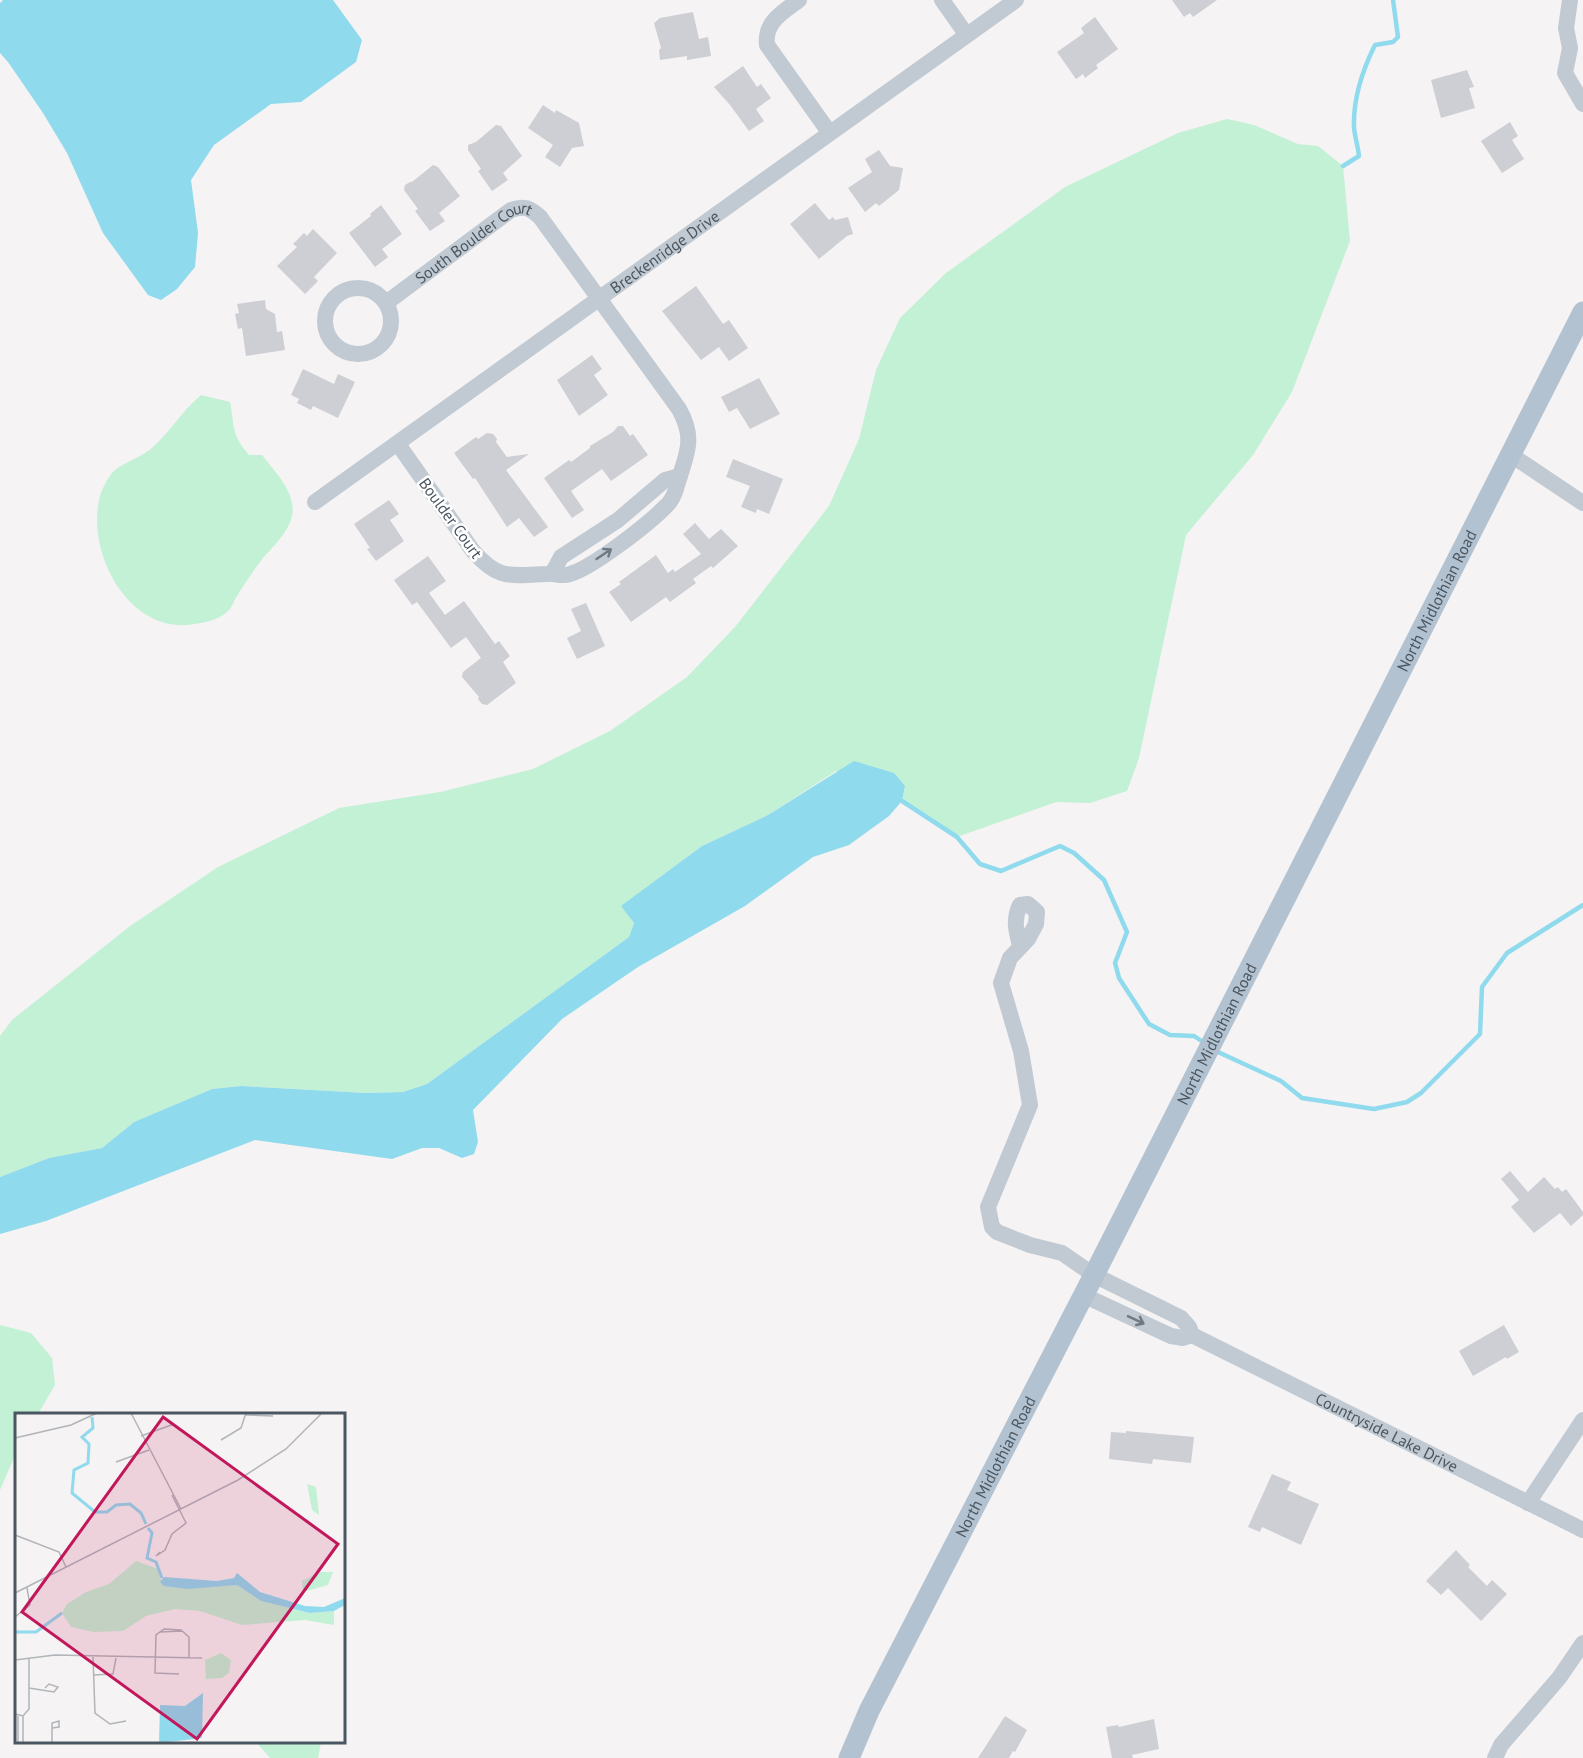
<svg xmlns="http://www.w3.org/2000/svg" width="1583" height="1758" viewBox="0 0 1583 1758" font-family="'PT Sans',sans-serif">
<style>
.green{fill:#c3f1d5}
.water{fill:#90daee}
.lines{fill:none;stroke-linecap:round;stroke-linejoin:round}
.stream{stroke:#90daee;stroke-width:4.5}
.building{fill:#cdcfd5}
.minor{stroke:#c1cad2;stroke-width:16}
.major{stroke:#b3c2d1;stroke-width:21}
.oneway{stroke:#6e7983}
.labels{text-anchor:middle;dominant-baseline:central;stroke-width:5;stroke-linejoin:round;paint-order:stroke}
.street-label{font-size:16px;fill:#4a5661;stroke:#fff}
.inset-river{fill:none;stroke:#90daee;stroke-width:3}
.inset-road{fill:none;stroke:#b1b4b9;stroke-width:1.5}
.view{fill:#c2185b;fill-opacity:0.15;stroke:#c2185b;stroke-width:3}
.inset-edge{fill:none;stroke:#4a5661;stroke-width:3}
</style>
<rect width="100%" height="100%" fill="#f5f3f3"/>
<path class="green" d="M 1227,119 L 1254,125 L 1298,144 L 1318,146 L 1343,166 L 1350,241 L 1292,392 L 1253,455 L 1186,535 L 1139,758 L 1127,791 L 1090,803 L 1056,802 L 957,837 L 902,801 L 905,786 L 836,771 L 768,815 L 702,846 L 622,906 L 634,923 L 629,937 L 427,1084 L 403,1092 L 366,1093 L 241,1086 L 212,1089 L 134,1122 L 102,1148 L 49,1158 L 0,1177 L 0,1036 L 12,1020 L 130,926 L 218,867 L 339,808 L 440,792 L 533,769 L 610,731 L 687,677 L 735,627 L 829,506 L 859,439 L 876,370 L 900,318 L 946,273 L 1065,187 L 1178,133 Z
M 201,395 L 230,402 C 235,427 231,434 249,455 L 262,455 C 279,477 305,501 286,530 C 280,540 271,549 263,558 C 254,570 245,583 237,596 C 234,600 232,608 228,611 C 219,620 206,622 195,624 C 129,636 85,552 100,496 C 102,489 108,477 113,472 C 120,464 142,457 152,448 C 170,432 182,411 201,395 Z
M 0,1325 L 31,1333 L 52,1358 L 55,1385 L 38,1414 L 16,1414 L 16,1453 L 0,1490 Z
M 256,1742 L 321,1742 L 318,1758 L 270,1758 Z"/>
<path class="water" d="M 3,0 L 333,0 L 362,40 L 356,62 L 301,102 L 271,104 L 214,145 L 191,180 L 198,233 L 195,267 L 177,289 L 161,300 L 148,295 L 103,233 L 67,153 L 43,113 L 8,62 L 0,53 L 0,3 Z
M 854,761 L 894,773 L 905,786 L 902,801 L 889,816 L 849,845 L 813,857 L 745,906 L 638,967 L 562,1019 L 473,1110 L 478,1142 L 474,1154 L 462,1158 L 439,1148 L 422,1148 L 392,1159 L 255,1140 L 46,1221 L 0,1234 L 0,1177 L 49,1158 L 102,1148 L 134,1122 L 212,1089 L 241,1086 L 366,1093 L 403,1092 L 427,1084 L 629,937 L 634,923 L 621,906 L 702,846 L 768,815 Z"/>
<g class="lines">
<path class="stream" d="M 1343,166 L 1359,156 C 1358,147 1355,137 1354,128 C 1353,100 1363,69 1375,45 L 1393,42 L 1398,37 L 1393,0
M 902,801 L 957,837 L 980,864 L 1001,871 L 1060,846 L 1074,853 L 1104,880 L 1127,932 L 1115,963 L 1119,978 L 1149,1024 L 1170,1035 L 1194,1036 L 1203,1042
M 1218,1052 L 1281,1081 L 1302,1098 L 1374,1109 L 1407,1102 L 1421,1093 L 1480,1034 L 1482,987 L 1507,953 L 1583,905"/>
</g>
<path class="building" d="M 1172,0 L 1217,0 L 1193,17 L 1190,13 L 1184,17 Z
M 693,12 L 699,39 L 708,37 L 711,56 L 687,60 L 687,56 L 660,60 L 659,50 L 661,48 L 654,23 L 660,18 Z
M 1095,17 L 1118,49 L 1096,65 L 1098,68 L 1085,78 L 1083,74 L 1076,79 L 1057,52 L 1084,33 L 1081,28 Z
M 743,66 L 757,87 L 761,84 L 771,98 L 756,109 L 764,121 L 749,131 L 730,105 L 714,87 Z
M 1467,70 L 1474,87 L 1469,88 L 1475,108 L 1441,118 L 1431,80 Z
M 543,105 L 555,113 L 556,110 L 579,123 L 584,146 L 572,148 L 560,167 L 545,157 L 553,145 L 528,128 Z
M 1510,122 L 1518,136 L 1512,140 L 1524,159 L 1502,173 L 1481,141 Z
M 496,125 L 501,126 L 522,156 L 503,173 L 508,180 L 492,191 L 478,171 L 481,169 L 468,150 L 468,145 L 476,142 Z
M 879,150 L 890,166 L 903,168 L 899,190 L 879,206 L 876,203 L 865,212 L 848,188 L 872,172 L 865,159 Z
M 433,165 L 438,167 L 460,196 L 439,213 L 445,221 L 430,231 L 415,211 L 418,209 L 404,190 L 405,185 L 410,182 L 412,182 Z
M 815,203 L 829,220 L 833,217 L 835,220 L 848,217 L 853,234 L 847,236 L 819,259 L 790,224 Z
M 381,205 L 402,234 L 382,249 L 388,257 L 375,267 L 349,233 L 371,216 L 370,214 Z
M 313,229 L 337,253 L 314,277 L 318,281 L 305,294 L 277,266 L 297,247 L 293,244 L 304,233 L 307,236 Z
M 696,286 L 723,324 L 729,320 L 748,348 L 729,361 L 719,347 L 701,360 L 662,311 Z
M 265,300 L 266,309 L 275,314 L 277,332 L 282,331 L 285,350 L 246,356 L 242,328 L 238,329 L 235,314 L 239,313 L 237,304 Z
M 592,355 L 602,369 L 594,375 L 608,395 L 579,416 L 557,380 Z
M 303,369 L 334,384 L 338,374 L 355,382 L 338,418 L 313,406 L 311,410 L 297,403 L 299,399 L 291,395 Z
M 759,378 L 780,414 L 750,429 L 737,408 L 729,412 L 721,397 Z
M 618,426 L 623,426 L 630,436 L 633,434 L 648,455 L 611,481 L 602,469 L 571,491 L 584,510 L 572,518 L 544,478 L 569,460 L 571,462 L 590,448 L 590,446 L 613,432 Z
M 487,433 L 493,434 L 497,439 L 496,442 L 507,457 L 529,454 L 506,470 L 548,527 L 534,537 L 519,518 L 507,527 L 475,478 L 473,479 L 454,453 L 476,437 L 478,439 Z
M 733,459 L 783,479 L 769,514 L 757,509 L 756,513 L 741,507 L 750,486 L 726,477 Z
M 389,500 L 399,514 L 390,520 L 404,541 L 376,561 L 367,549 L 370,548 L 354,524 Z
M 695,523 L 709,539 L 721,529 L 738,546 L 713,568 L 711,566 L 693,579 L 696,583 L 670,602 L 666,597 L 631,622 L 609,592 L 621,584 L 619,582 L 656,555 L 668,573 L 673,569 L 675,572 L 701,554 L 683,534 Z
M 428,556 L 446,581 L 429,593 L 445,615 L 464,601 L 495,644 L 499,641 L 510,656 L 503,662 L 516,683 L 487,705 L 482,704 L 478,699 L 479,697 L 462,677 L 463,672 L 481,658 L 466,637 L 451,648 L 417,602 L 412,605 L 394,580 Z
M 586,603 L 605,646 L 577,659 L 567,638 L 581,631 L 571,609 Z
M 1510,1171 L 1528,1192 L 1544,1177 L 1555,1189 L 1558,1187 L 1562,1192 L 1566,1189 L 1583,1212 L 1583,1215 L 1571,1226 L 1560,1213 L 1534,1233 L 1511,1207 L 1519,1200 L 1501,1179 Z
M 1504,1325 L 1519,1352 L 1507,1359 L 1506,1357 L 1473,1376 L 1459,1351 Z
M 1126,1431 L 1194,1437 L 1191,1463 L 1153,1459 L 1152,1464 L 1109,1459 L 1111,1432 L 1126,1433 Z
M 1272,1474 L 1291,1482 L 1287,1490 L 1319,1504 L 1301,1545 L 1262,1527 L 1260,1532 L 1248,1527 Z
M 1456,1550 L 1470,1565 L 1468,1567 L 1487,1586 L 1492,1580 L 1507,1594 L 1481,1621 L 1448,1588 L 1441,1595 L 1426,1581 Z
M 1005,1716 L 1027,1730 L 1015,1752 L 1013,1751 L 1009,1758 L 978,1758 Z
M 1154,1719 L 1159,1749 L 1132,1755 L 1133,1758 L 1112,1758 L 1106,1727 L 1118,1725 L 1119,1727 Z"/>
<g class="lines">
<g class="minor">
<path d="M 799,0 C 783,12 764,22 767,45 L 829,132"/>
<path d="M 942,0 L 966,34"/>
<path d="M 1570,0 L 1566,28 L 1570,48 L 1565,73 L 1583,104"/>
<circle cx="358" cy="321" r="33"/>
<path id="s1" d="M 386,303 L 511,210 C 524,205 530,208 540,217 L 679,409 C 697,441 685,456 676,489 C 674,496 670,503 664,508 C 647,525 592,568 570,574 C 562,577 555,573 547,574 C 510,575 499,581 473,551 L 398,444"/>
<path d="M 1511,455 L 1583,503"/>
<path id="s2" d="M 315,502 L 1016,0"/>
<path d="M 552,574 L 561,557 L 618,520 L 665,480 L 680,476"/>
<path id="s3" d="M 1020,946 C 1016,930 1013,920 1020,905 L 1028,904 L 1037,912 L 1036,924 L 1028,939 L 1010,958 L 1001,983 L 1021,1051 L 1030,1105 L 988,1207 L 992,1227 L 997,1232 L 1030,1245 L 1062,1253 L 1094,1275 L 1181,1318 L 1189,1327 L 1192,1335 L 1583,1530"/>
<path d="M 1083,1295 L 1171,1336 L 1183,1338 L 1192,1335"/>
<path d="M 1528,1503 L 1583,1420"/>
<path d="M 1495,1758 L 1501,1745 L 1559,1678 L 1583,1643"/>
</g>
<path class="major" id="s4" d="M 849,1758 L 869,1711 L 1094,1275 L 1583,312"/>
</g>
<defs><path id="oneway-shaft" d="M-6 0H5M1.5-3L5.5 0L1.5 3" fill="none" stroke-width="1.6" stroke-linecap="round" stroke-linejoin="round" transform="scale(1.5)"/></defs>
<g class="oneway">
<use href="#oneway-shaft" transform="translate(604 554) rotate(-34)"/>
<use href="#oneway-shaft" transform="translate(1136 1320) rotate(25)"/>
</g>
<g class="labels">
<g class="street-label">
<text stroke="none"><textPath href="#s1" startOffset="108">South Boulder Court</textPath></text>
<text stroke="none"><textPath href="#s2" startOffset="430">Breckenridge Drive</textPath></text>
<text transform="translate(451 518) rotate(54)">Boulder Court</text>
<text stroke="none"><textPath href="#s4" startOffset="1298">North Midlothian Road</textPath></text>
<text stroke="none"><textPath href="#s4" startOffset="812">North Midlothian Road</textPath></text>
<text stroke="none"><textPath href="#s3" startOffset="850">Countryside Lake Drive</textPath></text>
<text stroke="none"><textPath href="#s4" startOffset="326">North Midlothian Road</textPath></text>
</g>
</g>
<g transform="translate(15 1413)">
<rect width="330" height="330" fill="#f5f3f3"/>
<path d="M 292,71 L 301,74 L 304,102 L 297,97 ZM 121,148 L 143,156 L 145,166 L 162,174 L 222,172 L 246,188 L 295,200 L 319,198 L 319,212 L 290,207 L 227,212 L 185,198 L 160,196 L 131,203 L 108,218 L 79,219 L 56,214 L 47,200 L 52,191 L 71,179 L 94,171 ZM 305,159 L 318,159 L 313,172 L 288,179 L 287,168 ZM 206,240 L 216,247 L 214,260 L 207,265 L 191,266 L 190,247 Z" fill="#c3f1d5"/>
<path d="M 222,160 L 245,179 L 290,193 L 309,194 L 330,185 L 330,192 L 319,198 L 295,200 L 246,188 L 222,172 L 172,176 L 149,173 L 145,169 L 149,164 L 202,168 L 219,165 ZM 188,280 L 187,325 L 144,330 L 145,292 L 170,293 Z" fill="#90daee"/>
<path class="inset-river" d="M 77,4 L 78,15 L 67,24 L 74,31 L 73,50 L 59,57 L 57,80 L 80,99 L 92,99 L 101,92 L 115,91 L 126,100 L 131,111M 133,115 L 137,120 L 132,145 L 141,149 L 147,165M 0,219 L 21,219 L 47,200"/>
<path class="inset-road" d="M 116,0 L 166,96M 231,2 L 258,3M 126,23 L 159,11M 0,25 L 56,12 L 82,0M 206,27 L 226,15 L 231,0M 101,49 L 134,37M 0,122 L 44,139 L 51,154M 145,139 L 141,143 L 150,137 L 157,121 L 171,110 L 157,82M 0,180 L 223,67 L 271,36 L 307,0M 0,204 L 15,192 L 12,175M 145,219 L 167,218M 78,244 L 80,300 L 95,311 L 111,308M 0,247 L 40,242 L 187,245M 164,261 L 140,260 L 141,222 L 149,216 L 166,217 L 174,224 L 174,245M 78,262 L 98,261 L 101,245M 14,275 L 39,279 L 43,274 L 34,271 L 30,275M 0,301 L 8,303 L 14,296 L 14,245M 8,303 L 8,330M 37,315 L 44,314 L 44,308 L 37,310 L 37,330M 3,330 L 3,303"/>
<path class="view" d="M 148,4 L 323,131 L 182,326 L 7,199 Z"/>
<rect width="330" height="330" class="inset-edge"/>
</g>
</svg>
